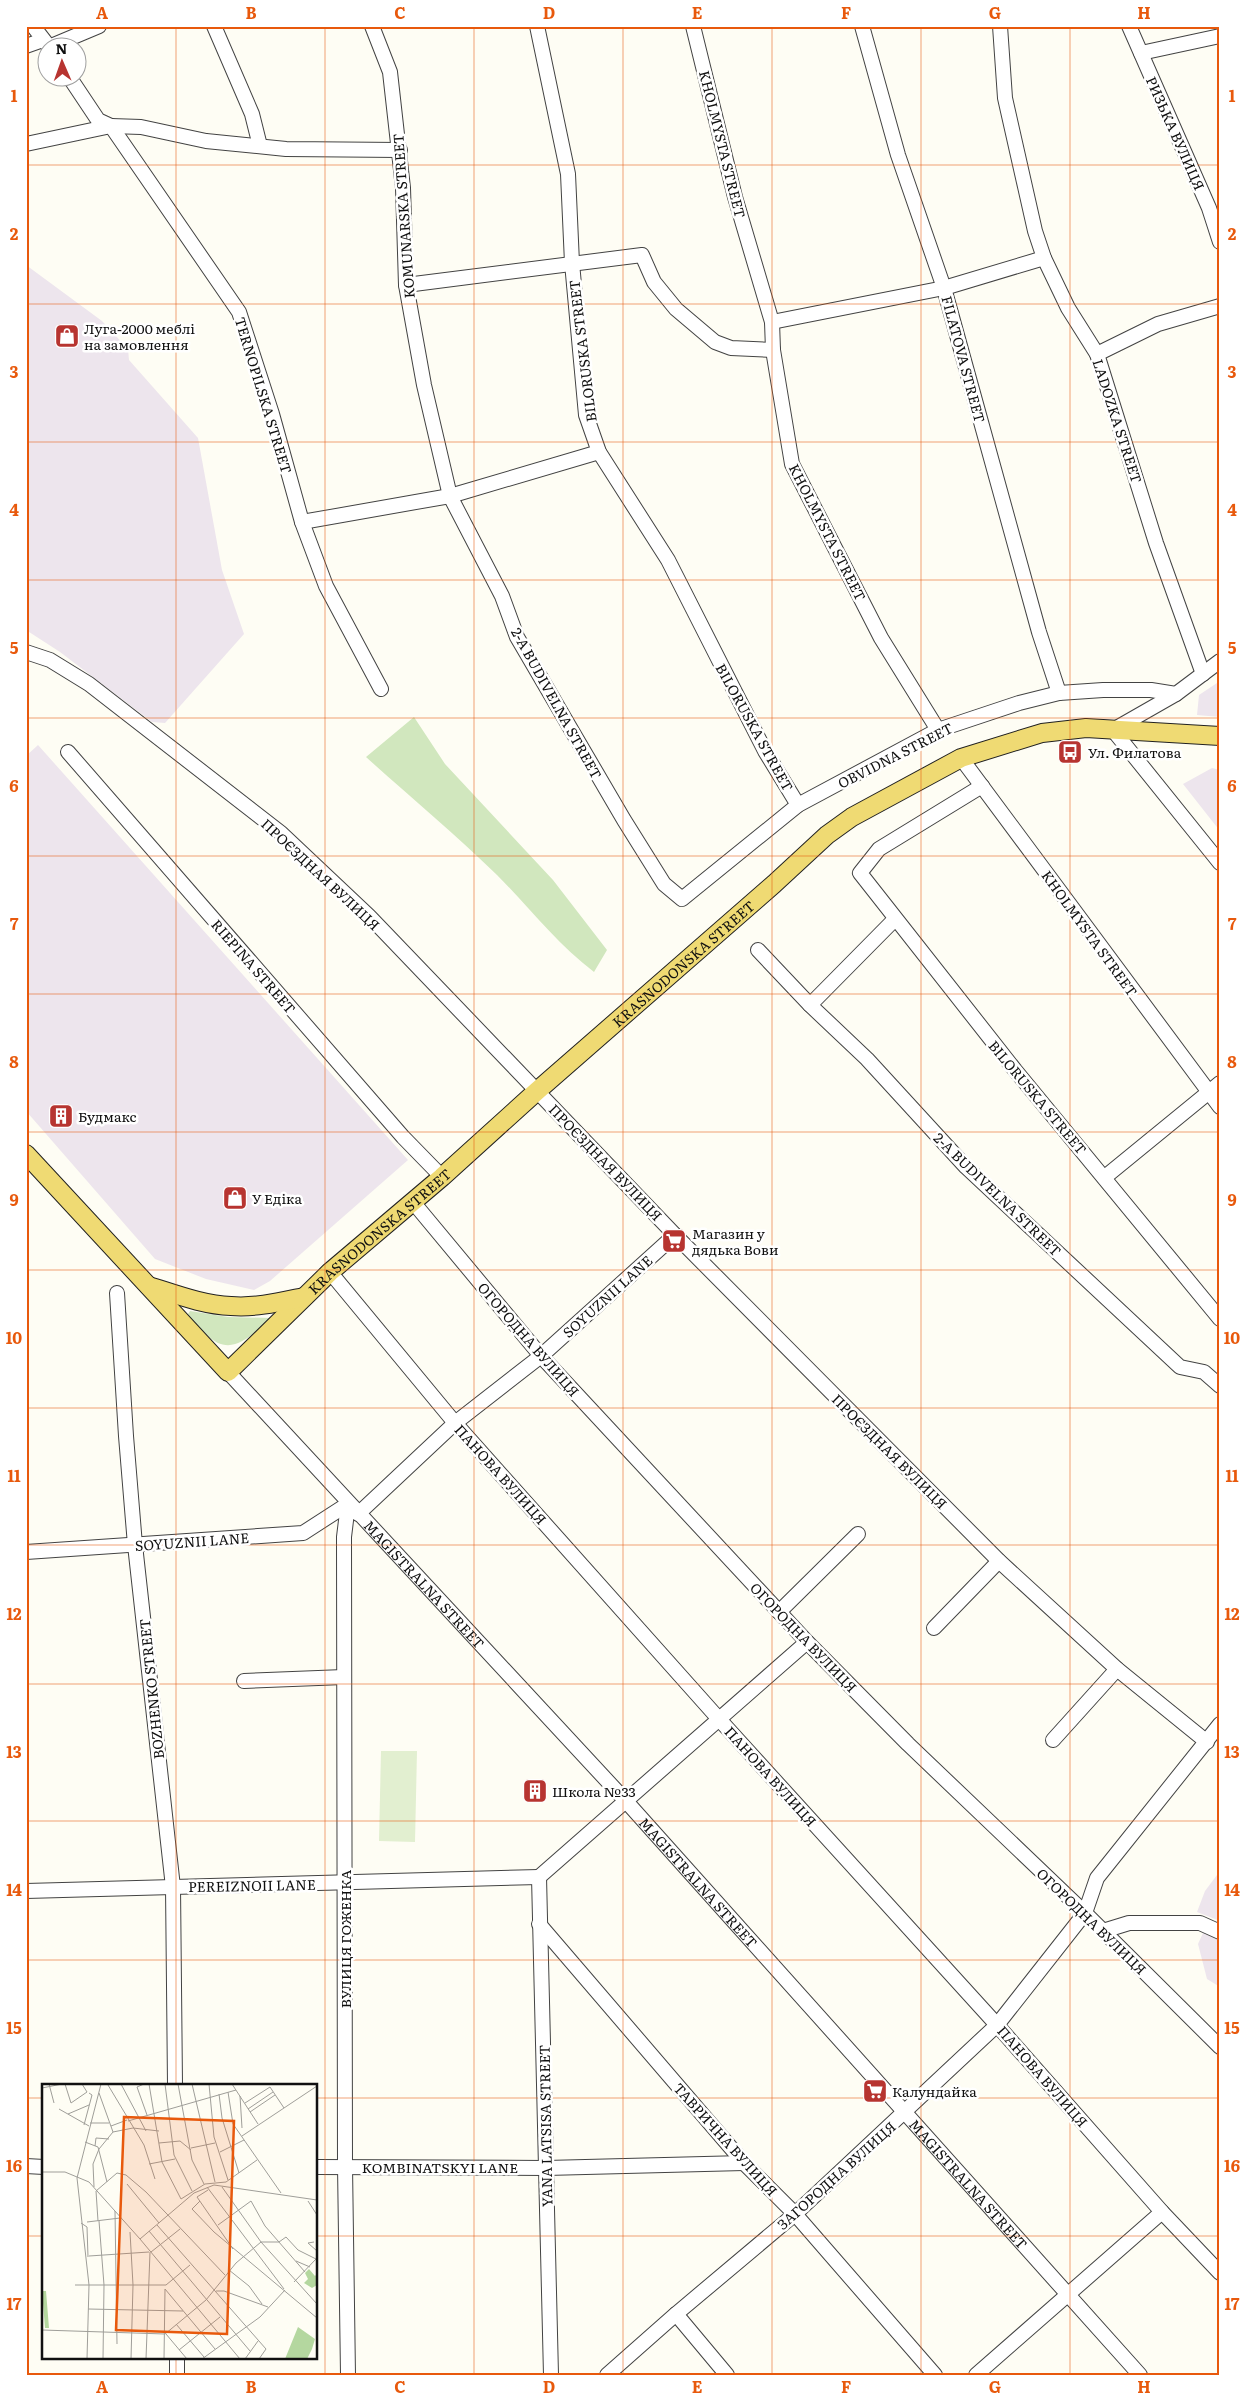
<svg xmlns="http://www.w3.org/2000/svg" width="1246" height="2401" viewBox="0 0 1246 2401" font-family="Literata,serif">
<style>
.industrial{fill:#ede5ed}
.green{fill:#d1e7be}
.pitch{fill:#e2efd0}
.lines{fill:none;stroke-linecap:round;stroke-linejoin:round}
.minor-casing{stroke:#434343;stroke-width:16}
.major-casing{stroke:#212121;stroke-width:20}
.minor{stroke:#fff;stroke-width:14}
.major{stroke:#efda73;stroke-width:18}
.grid{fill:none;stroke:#e8590c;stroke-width:1;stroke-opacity:0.55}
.labels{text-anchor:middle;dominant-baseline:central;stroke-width:5;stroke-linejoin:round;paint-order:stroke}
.street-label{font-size:14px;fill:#101010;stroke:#fff}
.poi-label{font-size:14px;fill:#101010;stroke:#fff;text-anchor:start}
.inset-road{fill:none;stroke:#9f9e99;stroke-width:1}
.view{fill:#e8590c;fill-opacity:0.15;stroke:#e8590c;stroke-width:2.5}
.inset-edge{fill:none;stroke:#101010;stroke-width:2.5}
.neatline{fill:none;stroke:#e8590c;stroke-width:2}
.grid-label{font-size:16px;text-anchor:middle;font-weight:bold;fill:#e8590c}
</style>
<rect width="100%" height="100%" fill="#fefdf4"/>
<path class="industrial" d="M 26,265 L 102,321 L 128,349 L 129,360 L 198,438 L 222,570 L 244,634 L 165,723 L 152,722 L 60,652 L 26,630 Z
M 1220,681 L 1220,717 L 1197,715 L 1199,695 Z
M 38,745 L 408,1160 L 270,1281 L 254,1290 L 206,1279 L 155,1259 L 26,1111 L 26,756 Z
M 1212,768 L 1220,770 L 1220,831 L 1183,784 Z
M 1220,1871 L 1220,1921 L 1197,1912 L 1205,1891 Z
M 1203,1933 L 1220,1940 L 1220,1987 L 1207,1979 L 1198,1944 Z"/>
<path class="green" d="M 414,717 L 445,764 L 553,880 L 607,950 L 594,972 C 557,944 529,907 497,875 C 455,834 409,796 366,757 Z
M 190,1311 L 228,1317 L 272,1318 C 251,1335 231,1360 206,1334 C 200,1328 192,1322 188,1314 Z"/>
<path class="pitch" d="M 381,1751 L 417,1751 L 415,1842 L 379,1841 Z"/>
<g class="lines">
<defs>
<g id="minor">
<path d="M 33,26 L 50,48"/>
<path d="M 214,26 L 252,114 L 260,146"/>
<path d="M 372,26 L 390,72 L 403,188 L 406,285 L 424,385 L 450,496 L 502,596 L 517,637 L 624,820 L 664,884 L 682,899 L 798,805 L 938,730 L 1019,703 L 1059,693 L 1103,690 L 1151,690 L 1176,694 L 1220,661"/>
<path d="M 537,26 L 568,174 L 572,263 L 586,415 L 599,452 L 668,560 L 765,751 L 798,805"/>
<path d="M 693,26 L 735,197 L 772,322 L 773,350 L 792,464 L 881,638 L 938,730"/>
<path d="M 862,26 L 898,155 L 944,288 L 1039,632 L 1059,693"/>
<path d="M 1000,26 L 1005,98 L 1035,231 L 1044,258 L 1068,308 L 1097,354 L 1156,543 L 1203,674"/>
<path d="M 1129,26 L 1209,208 L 1220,242"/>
<path d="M 26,46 L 43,40"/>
<path d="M 49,47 L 99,26"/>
<path d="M 1141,53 L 1220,36"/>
<path d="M 70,78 L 98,120 L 111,126 L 239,312 L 272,414 L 302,522 L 326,586 L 381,689"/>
<path d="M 26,144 L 111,126 L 141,127 L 206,141 L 286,149 L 400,150"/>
<path d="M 406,285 L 642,255 L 654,282 L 676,309 L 715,342 L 731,348 L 773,350"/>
<path d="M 772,322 L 944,288 L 1044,258"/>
<path d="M 1097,354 L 1158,324 L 1220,306"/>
<path d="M 302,522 L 450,496 L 599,452"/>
<path d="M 26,652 L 50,660 L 89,684 L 281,833 L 369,916 L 675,1235 L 999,1561 L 1117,1669 L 1207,1742"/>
<path d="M 1176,694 L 1113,730 L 1220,863"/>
<path d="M 68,752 L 403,1137 L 442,1177"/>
<path d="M 961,758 L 1220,1107"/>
<path d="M 982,786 L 879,849 L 860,873 L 1015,1070 L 1220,1319"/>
<path d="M 895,919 L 810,1005 L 867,1059 L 966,1167 L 1180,1367 L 1204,1372 L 1220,1386"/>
<path d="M 758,950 L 810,1005"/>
<path d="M 1105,1177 L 1220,1083"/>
<path d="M 413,1202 L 541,1356 L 807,1642 L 908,1744 L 1085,1913 L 1220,2047"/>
<path d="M 330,1272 L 455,1423 L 718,1718 L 997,2025 L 1162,2212 L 1220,2273"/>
<path d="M 117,1293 L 126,1436 L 135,1545 L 173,1887 L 175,2085"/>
<path id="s1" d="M 228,1372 L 625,1800 L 1140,2375"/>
<path d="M 358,1514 L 455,1423 L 541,1356 L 675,1235"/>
<path d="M 26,1552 L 303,1533 L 348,1504"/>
<path d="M 779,1612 L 858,1534"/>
<path d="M 934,1628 L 999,1561"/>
<path d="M 244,1681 L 344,1677"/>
<path d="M 1053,1740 L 1117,1669"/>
<path d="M 539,1877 L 551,2375"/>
<path d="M 539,1877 L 807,1642"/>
<path d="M 26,1891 L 539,1877"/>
<path d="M 539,1924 L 744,2163 L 795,2214 L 935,2375"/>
<path d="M 1103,1931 L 1129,1923 L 1200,1923 L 1220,1932"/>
<path d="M 26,2166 L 44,2167"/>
<path d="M 316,2167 L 546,2168 L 744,2163"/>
<path d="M 676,2314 L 727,2375"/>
<path d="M 177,2357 L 177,2375"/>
<path d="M 348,2375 L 345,2166 L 344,1537 L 348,1504"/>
<path d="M 607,2375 L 676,2314 L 795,2214 L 997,2025 L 1085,1913 L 1097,1878 L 1220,1724"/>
<path d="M 976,2375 L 1162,2212"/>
</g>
<g id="major">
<path id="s2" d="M 26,1154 L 228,1372 L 330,1272 L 442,1177 L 537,1091 L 774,884 L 827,835 L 852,817 L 961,758 L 1042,733 L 1086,728 L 1220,736"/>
<path d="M 149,1286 C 175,1294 203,1305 231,1306 C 256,1308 280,1302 304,1297"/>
</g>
</defs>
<use href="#minor" class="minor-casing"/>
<use href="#major" class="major-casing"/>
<use href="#minor" class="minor"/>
<use href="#major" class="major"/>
</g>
<path class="grid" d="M 176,26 L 176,2085M 325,26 L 325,2375M 474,26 L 474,2375M 623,26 L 623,2375M 772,26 L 772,2375M 921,26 L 921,2375M 1070,26 L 1070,2375M 26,165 L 1220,165M 26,304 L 1220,304M 26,442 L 1220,442M 26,580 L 1220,580M 26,718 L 1220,718M 26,856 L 1220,856M 26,994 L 1220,994M 26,1132 L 1220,1132M 26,1270 L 1220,1270M 26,1408 L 1220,1408M 26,1545 L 1220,1545M 26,1684 L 1220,1684M 26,1821 L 1220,1821M 26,1960 L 1220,1960M 26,2098 L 44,2098M 316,2098 L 1220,2098M 26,2236 L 44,2236M 316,2236 L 1220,2236M 176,2357 L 176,2375"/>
<defs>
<symbol id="shop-square" viewBox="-11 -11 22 22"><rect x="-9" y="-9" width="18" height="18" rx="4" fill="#b73430" stroke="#fff"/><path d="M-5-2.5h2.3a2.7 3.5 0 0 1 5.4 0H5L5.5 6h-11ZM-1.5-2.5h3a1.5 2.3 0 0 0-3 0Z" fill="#fff"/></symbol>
<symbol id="bus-square" viewBox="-11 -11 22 22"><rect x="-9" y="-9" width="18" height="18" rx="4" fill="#b73430" stroke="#fff"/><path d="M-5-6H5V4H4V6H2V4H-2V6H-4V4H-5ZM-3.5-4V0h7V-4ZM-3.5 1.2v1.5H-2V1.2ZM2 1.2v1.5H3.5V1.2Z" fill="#fff"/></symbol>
<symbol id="building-square" viewBox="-11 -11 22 22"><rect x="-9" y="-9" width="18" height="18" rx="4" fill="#b73430" stroke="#fff"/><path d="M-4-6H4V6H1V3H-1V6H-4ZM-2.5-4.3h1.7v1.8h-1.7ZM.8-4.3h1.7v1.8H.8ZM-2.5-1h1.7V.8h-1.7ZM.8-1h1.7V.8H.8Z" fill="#fff"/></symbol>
<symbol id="supermarket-square" viewBox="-11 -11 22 22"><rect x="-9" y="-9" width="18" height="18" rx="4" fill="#b73430" stroke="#fff"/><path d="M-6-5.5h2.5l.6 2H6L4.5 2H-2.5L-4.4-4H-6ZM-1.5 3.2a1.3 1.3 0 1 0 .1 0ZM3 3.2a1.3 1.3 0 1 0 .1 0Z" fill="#fff"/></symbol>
</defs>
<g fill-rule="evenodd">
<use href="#shop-square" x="53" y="322" width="28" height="28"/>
<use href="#bus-square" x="1056" y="738" width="28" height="28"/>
<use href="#building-square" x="47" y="1102" width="28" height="28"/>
<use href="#shop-square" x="221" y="1184" width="28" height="28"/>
<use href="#supermarket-square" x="660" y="1227" width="28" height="28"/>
<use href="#building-square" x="521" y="1777" width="28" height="28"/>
<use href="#supermarket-square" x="861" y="2077" width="28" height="28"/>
</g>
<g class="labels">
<g class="street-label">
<text transform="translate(1176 133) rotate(66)">РИЗЬКА ВУЛИЦЯ</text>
<text transform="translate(723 144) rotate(76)">KHOLMYSTA STREET</text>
<text transform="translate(403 216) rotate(-94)">KOMUNARSKA STREET</text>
<text transform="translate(582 351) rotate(-97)">BILORUSKA STREET</text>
<text transform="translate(964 359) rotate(75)">FILATOVA STREET</text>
<text transform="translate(264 395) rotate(73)">TERNOPILSKA STREET</text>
<text transform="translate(1118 421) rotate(72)">LADOZKA STREET</text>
<text transform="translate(828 532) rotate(63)">KHOLMYSTA STREET</text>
<text transform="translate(557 703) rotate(61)">2-A BUDIVELNA STREET</text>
<text transform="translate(755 727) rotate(61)">BILORUSKA STREET</text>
<text transform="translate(895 755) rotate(-27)">OBVIDNA STREET</text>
<text transform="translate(321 874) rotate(43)">ПРОЄЗДНАЯ ВУЛИЦЯ</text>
<text transform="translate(1090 933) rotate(54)">KHOLMYSTA STREET</text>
<text stroke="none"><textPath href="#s2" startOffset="909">KRASNODONSKA STREET</textPath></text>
<text transform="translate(254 966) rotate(49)">RIEPINA STREET</text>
<text transform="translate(1038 1097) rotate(50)">BILORUSKA STREET</text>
<text transform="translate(606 1162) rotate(46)">ПРОЄЗДНАЯ ВУЛИЦЯ</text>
<text transform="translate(998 1194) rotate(44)">2-A BUDIVELNA STREET</text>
<text stroke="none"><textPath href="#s2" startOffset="504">KRASNODONSKA STREET</textPath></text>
<text transform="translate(607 1296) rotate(-42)">SOYUZNII LANE</text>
<text transform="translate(529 1339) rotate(49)">ОГОРОДНА ВУЛИЦЯ</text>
<text transform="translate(890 1451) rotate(45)">ПРОЄЗДНАЯ ВУЛИЦЯ</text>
<text transform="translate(501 1474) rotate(48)">ПАНОВА ВУЛИЦЯ</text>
<text transform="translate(192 1541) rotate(-4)">SOYUZNII LANE</text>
<text stroke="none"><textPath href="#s1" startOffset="289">MAGISTRALNA STREET</textPath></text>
<text transform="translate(804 1637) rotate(46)">ОГОРОДНА ВУЛИЦЯ</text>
<text transform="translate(151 1689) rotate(-96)">BOZHENKO STREET</text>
<text transform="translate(771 1776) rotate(48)">ПАНОВА ВУЛИЦЯ</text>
<text stroke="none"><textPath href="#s1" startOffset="694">MAGISTRALNA STREET</textPath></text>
<text transform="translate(252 1885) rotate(-1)">PEREIZNOII LANE</text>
<text transform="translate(1092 1921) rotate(44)">ОГОРОДНА ВУЛИЦЯ</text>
<text transform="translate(345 1939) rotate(-90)">ВУЛИЦЯ ГОЖЕНКА</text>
<text transform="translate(1043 2076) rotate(49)">ПАНОВА ВУЛИЦЯ</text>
<text transform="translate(545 2126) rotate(-91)">YANA LATSISA STREET</text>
<text transform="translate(726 2139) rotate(48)">ТАВРИЧНА ВУЛИЦЯ</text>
<text x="440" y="2167">KOMBINATSKYI LANE</text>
<text transform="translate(836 2175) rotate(-42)">ЗАГОРОДНА ВУЛИЦЯ</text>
<text stroke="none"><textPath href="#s1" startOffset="1099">MAGISTRALNA STREET</textPath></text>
</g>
<g class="poi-label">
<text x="84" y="328">Луга-2000 меблі<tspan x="84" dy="16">на замовлення</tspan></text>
<text x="1088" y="752">Ул. Филатова</text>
<text x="78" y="1116">Будмакс</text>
<text x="252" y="1198">У Едіка</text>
<text x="692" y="1233">Магазин у<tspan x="692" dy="16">дядька Вови</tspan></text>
<text x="552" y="1791">Школа №33</text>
<text x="892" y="2091">Калундайка</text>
</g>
</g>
<g transform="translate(42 2084)">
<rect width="275" height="275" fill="#fefdf4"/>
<path d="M 267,185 L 273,192 L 275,190 L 275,201 L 270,204 L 262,199 L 266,195 L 263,189 ZM 0,207 L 4,207 L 7,244 L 3,244 ZM 256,243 L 273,255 L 270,265 L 265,275 L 243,275 Z" fill="#b4d79f"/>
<path class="inset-road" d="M 7,0 L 12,19M 23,0 L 29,19 L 45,8 L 40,0M 79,0 L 104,47M 102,0 L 95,3 L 105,31M 107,0 L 120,78 L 139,115 L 163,100 L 184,98 L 215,76M 123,0 L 132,71 L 150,107M 136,0 L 150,76 L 162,100M 150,0 L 173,98M 167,0 L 172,53 L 186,96M 190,0 L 216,40M 66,1 L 102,61 L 113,95M 0,4 L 20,0M 186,8 L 191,40 L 239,109M 57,9 L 71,48M 177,10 L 180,34 L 197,89M 198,12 L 200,44M 203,19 L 228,3 L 242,24M 17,25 L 47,42M 206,25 L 231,8M 208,28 L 233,11M 26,30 L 47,21M 86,37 L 194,6M 48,39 L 67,39M 42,41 L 50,11 L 47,9M 69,42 L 85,36M 71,48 L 91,44 L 117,47M 200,52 L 275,2M 43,58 L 56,63 L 65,98M 117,59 L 138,57 L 149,66M 53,62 L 54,54 L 67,55M 149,64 L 173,59M 178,68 L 202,56M 107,80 L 133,75M 0,88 L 23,88 L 47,98 L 98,155 L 152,109 L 172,101 L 275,116M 85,100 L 117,139M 52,103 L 51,80 L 57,65 L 71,48M 165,103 L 242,205M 180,103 L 219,158 L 275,220M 166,106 L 155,113 L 191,165M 158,117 L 150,125 L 172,148 L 275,234M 266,117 L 275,131M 73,127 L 75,260M 56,137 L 54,107 L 75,89 L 84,91 L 104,108 L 183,191M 57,137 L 62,201 L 61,275M 45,138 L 78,134M 39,139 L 45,143 L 46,173M 115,141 L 224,265 L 217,275M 176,141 L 209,117 L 223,142 L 263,188M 107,147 L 208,267M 88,148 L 91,201 L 89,275M 98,155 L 198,275M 272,158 L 266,159 L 275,167M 109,168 L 138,145M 47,172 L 107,168M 254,177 L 268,183M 187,186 L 207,202 L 220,220M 33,201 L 124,201M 124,201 L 148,181M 123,205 L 173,265M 174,207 L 182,207 L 226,223M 46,225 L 141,227M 134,240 L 162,273M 0,246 L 123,250M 123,250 L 164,216 L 194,179 L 219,158 L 237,158 L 244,153 L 256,166 L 274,175 L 252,198M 124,250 L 145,275M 137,266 L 178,233M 45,275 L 47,201 L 35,94 L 59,0M 104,275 L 108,168M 122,275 L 123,205M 160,275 L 218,233 L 243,206M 203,275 L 216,257"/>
<path class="view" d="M 82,33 L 192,37 L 185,250 L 74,246 Z"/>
<rect width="275" height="275" class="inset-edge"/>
</g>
<rect width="1246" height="2401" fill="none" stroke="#ffffff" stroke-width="55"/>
<g transform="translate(62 62) rotate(358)"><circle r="24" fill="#ffffff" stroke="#9f9f9f"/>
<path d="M0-4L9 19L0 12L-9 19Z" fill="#b73430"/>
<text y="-8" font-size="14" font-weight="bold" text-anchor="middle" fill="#101010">N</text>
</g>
<rect x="28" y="28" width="1190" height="2346" class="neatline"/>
<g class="grid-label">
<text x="102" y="19">A</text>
<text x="251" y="19">B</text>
<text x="400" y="19">C</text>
<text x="549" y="19">D</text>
<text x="697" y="19">E</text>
<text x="846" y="19">F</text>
<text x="995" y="19">G</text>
<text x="1144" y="19">H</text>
<text x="14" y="102">1</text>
<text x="1232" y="102">1</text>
<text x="14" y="240">2</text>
<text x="1232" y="240">2</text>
<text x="14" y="378">3</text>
<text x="1232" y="378">3</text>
<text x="14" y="516">4</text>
<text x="1232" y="516">4</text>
<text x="14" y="654">5</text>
<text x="1232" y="654">5</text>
<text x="14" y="792">6</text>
<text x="1232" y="792">6</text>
<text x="14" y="930">7</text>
<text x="1232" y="930">7</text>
<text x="14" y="1068">8</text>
<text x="1232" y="1068">8</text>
<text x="14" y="1206">9</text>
<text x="1232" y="1206">9</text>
<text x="14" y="1344">10</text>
<text x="1232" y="1344">10</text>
<text x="14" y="1482">11</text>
<text x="1232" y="1482">11</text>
<text x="14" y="1620">12</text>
<text x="1232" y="1620">12</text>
<text x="14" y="1758">13</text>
<text x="1232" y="1758">13</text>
<text x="14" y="1896">14</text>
<text x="1232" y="1896">14</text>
<text x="14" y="2034">15</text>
<text x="1232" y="2034">15</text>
<text x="14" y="2172">16</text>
<text x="1232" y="2172">16</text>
<text x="14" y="2310">17</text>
<text x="1232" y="2310">17</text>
<text x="102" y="2393">A</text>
<text x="251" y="2393">B</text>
<text x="400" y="2393">C</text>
<text x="549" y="2393">D</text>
<text x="697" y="2393">E</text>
<text x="846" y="2393">F</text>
<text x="995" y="2393">G</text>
<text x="1144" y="2393">H</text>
</g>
</svg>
